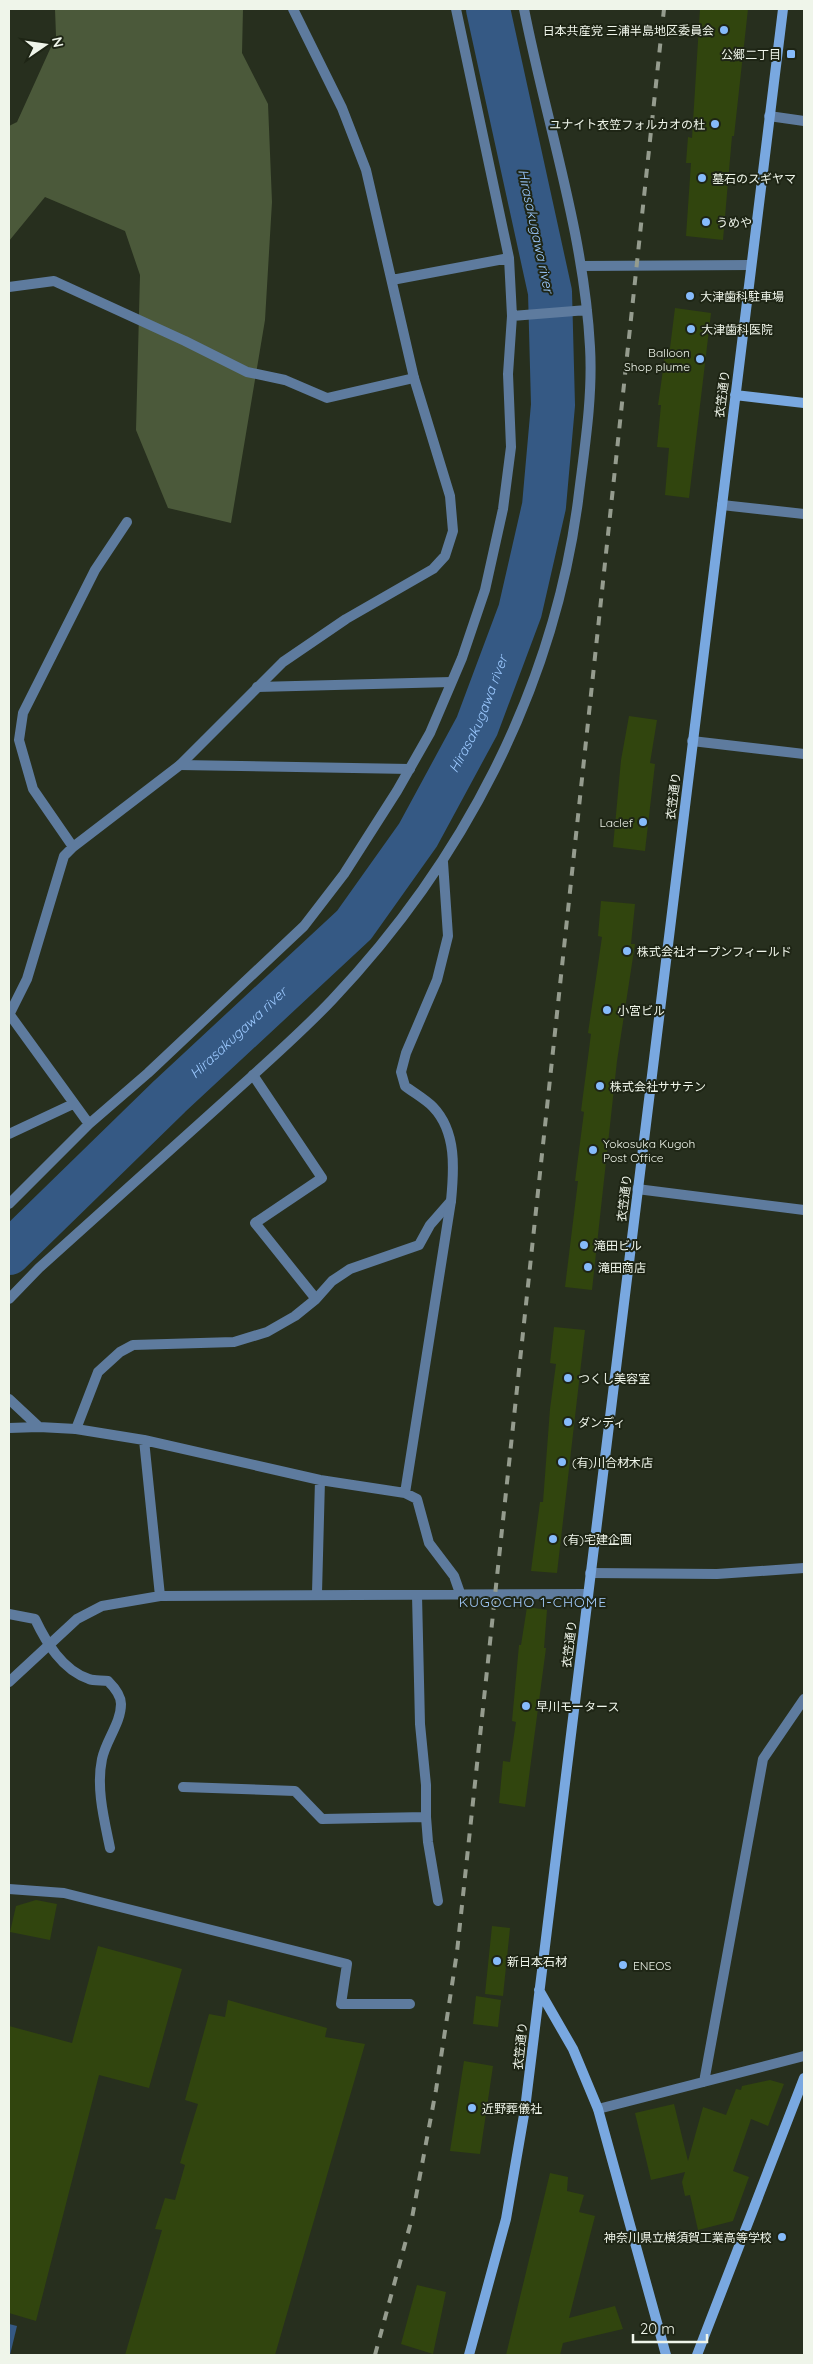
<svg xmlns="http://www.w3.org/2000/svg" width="813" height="2364" viewBox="0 0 813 2364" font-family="Quicksand,'Noto Sans JP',sans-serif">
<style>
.green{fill:#4b593a}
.water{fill:#355984}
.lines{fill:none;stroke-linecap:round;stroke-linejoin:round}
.river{stroke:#355984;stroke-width:44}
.building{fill:#31450e}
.lane{stroke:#5e7b9e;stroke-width:10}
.street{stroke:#5e7b9e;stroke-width:10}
.secondary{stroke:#79a8e0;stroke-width:10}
.rail{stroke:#959c8e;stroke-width:4;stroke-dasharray:9 9;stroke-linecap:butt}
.poi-dot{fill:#86bbfb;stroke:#1e2515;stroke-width:2}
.labels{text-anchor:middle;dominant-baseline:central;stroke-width:4;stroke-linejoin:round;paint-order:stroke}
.poi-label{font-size:12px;fill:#eff5ea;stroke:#1e2515;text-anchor:start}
.street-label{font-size:12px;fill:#eff5ea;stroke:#1e2515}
.water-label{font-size:14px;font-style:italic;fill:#9cc9ff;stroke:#1e2515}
.neighbourhood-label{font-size:14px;letter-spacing:1px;fill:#a4ccfc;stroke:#1e2515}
</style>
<rect width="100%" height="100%" fill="#272f1e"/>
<path class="green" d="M 55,9 L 243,9 L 242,53 L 268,104 L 272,202 L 265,320 L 231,523 L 168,508 L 136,430 L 140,275 L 125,231 L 45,197 L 9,241 L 9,126 L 17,122 L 56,36 Z"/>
<path class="water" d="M 9,2324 L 17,2326 L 10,2355 L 9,2355 Z"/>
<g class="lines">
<path class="river" id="s1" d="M 9,1253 L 170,1096 L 354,925 L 418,835 L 477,726 L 520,611 L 544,506 L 553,405 L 550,292 L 488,9"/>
</g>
<path class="building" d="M 700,9 L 748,9 L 734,136 L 732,136 L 723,240 L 686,236 L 691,163 L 686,163 L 688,137 L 692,138 Z
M 675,308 L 711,313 L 689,498 L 665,495 L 669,448 L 657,447 L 661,405 L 658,405 L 661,384 L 666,348 L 670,348 Z
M 629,716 L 657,720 L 650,763 L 655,764 L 645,851 L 613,847 L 621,760 Z
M 601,901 L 635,904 L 631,944 L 635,944 L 617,1061 L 592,1290 L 565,1287 L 578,1181 L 575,1181 L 584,1112 L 581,1111 L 591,1034 L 588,1033 L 602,937 L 598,936 Z
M 554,1327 L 585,1330 L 557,1573 L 531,1571 L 540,1502 L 543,1502 L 550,1409 L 556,1364 L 550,1363 Z
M 527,1607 L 547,1610 L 544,1648 L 546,1648 L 525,1807 L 499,1803 L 503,1761 L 510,1762 L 516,1722 L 512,1721 L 519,1645 L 521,1645 Z
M 36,1900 L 57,1904 L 50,1940 L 10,1932 L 16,1906 Z
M 492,1926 L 510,1928 L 503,1996 L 485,1994 Z
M 98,1946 L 182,1969 L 149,2088 L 99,2075 L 36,2321 L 9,2313 L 9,2026 L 72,2043 Z
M 476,1996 L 501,2000 L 498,2027 L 473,2024 Z
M 228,2000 L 327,2028 L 325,2037 L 365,2044 L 275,2355 L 125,2355 L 162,2230 L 155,2229 L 165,2198 L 175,2200 L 185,2165 L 180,2163 L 198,2104 L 185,2100 L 209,2014 L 225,2017 Z
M 464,2061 L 493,2066 L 480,2154 L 450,2151 Z
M 770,2080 L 784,2084 L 768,2126 L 751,2119 L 733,2171 L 749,2177 L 733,2221 L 698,2230 L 690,2195 L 685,2196 L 682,2182 L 685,2172 L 651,2180 L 635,2113 L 674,2104 L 688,2161 L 703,2107 L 726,2115 L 736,2089 L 741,2090 L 742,2086 Z
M 550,2173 L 568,2177 L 567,2191 L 584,2195 L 579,2212 L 595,2216 L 569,2318 L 615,2306 L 623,2329 L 563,2343 L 560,2355 L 506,2355 Z
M 417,2285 L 446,2292 L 433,2354 L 401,2344 Z"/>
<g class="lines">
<path class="lane" d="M 9,287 L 54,281 L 185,341 L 247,372 L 285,380 L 327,398 L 414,378
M 722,505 L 804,514
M 257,687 L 451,682
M 180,765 L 410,769
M 253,1075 L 322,1178 L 255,1223 L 316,1299
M 76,1429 L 98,1372 L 120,1352 L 133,1345 L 234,1342 L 267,1332 L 295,1316 L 316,1299 L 332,1281 L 350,1269 L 419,1245 L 430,1225 L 451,1201
M 9,1614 L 35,1619 C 46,1642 62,1670 89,1679 C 94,1681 102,1680 108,1681 C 114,1687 121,1695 121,1704 C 121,1723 106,1740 102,1759 C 96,1788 104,1819 110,1848
M 183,1787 L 295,1791 L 322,1819 L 426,1817 L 426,1785 L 420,1724 L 417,1595
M 426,1817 L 428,1842 L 438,1901"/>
<path class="street" d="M 769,116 L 804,121
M 581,266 L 751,265
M 392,280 L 509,258
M 512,316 L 587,310
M 692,741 L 804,754
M 73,847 L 33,789 L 19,740 L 23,713 L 95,570 L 127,522
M 9,1015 L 27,979 L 64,856 L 73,847 L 180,765 L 283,662 L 346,619 L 433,569 L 445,556 L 453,531 L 450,496 L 414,378 L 366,170 L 342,108 L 293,9
M 10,1015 L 89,1124
M 9,1134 L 73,1104
M 637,1189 L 804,1210
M 9,1204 L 89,1124 L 148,1073 L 304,926 L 344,874 L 397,791 L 430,733 L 462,658 L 485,590 L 503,509 L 511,447 L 508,374 L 512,316 L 509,258 L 456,9
M 9,1299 L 39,1268 C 99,1214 159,1160 219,1106 C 257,1071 297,1037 332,1000 C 462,863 553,690 578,501 C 584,451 593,398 590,347 C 584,233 546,121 524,9
M 9,1399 L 39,1427 L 76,1429 L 144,1440 L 320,1480 L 405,1493 L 417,1499 L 429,1543 L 454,1576 L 460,1593
M 9,1428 L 39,1427
M 144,1440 L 160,1596
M 405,1493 L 451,1201 C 454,1170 457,1132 433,1107 C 425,1099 414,1093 405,1086 L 401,1072 L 406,1053 L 437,980 L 448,936 L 443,862
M 590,1573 L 717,1574 L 804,1568
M 317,1593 L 320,1480
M 9,1682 L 77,1619 L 102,1606 L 160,1596 L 587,1594
M 9,1889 L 64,1893 L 347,1964 L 341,2004 L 410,2004
M 704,2082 L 763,1759 L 804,1699
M 598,2109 L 804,2056"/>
<path class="secondary" d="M 735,395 L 804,403
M 539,1990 L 573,2049 L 598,2109 L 666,2355
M 469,2355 L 506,2219 L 525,2109 L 783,9
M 697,2355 L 804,2078"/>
<path class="rail" d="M 375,2355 L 412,2218 L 436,2090 L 457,1952 L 664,9"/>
</g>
<g class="poi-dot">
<circle cx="724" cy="30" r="5"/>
<rect x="786" y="49" width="10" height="10" rx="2.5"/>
<circle cx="715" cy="124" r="5"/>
<circle cx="702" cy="178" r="5"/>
<circle cx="706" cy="222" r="5"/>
<circle cx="690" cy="296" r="5"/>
<circle cx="691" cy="329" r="5"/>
<circle cx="700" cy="359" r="5"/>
<circle cx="643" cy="822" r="5"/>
<circle cx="627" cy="951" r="5"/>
<circle cx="607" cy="1010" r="5"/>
<circle cx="600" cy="1086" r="5"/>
<circle cx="593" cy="1150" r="5"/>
<circle cx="584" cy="1245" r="5"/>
<circle cx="588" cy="1267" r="5"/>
<circle cx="568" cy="1378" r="5"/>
<circle cx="568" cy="1422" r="5"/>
<circle cx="562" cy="1462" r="5"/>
<circle cx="553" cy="1539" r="5"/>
<circle cx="526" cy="1706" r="5"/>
<circle cx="497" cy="1961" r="5"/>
<circle cx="623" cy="1965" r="5"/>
<circle cx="472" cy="2108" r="5"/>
<circle cx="782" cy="2237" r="5"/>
</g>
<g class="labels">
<g class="poi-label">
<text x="714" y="30" text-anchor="end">日本共産党 三浦半島地区委員会</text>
<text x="781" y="54" text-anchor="end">公郷二丁目</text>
<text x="705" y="124" text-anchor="end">ユナイト衣笠フォルカオの杜</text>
<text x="712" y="178">墓石のスギヤマ</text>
<text x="716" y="222">うめや</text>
<text x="700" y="296">大津歯科駐車場</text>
<text x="701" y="329">大津歯科医院</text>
<text x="690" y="352" text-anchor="end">Balloon<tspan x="690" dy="14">Shop plume</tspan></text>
<text x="633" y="822" text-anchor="end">Laclef</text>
<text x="637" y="951">株式会社オープンフィールド</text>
<text x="617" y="1010">小宮ビル</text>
<text x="610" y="1086">株式会社ササテン</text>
<text x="603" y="1143">Yokosuka Kugoh<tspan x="603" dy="14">Post Office</tspan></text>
<text x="594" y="1245">滝田ビル</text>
<text x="598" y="1267">滝田商店</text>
<text x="578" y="1378">つくし美容室</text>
<text x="578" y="1422">ダンディ</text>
<text x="572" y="1462">(有)川合材木店</text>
<text x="563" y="1539">(有)宅建企画</text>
<text x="536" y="1706">早川モータース</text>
<text x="507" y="1961">新日本石材</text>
<text x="633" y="1965">ENEOS</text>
<text x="482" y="2108">近野葬儀社</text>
<text x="772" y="2237" text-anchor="end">神奈川県立横須賀工業高等学校</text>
</g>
<g class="street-label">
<text transform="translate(722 394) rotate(-83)">衣笠通り</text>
<text transform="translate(673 796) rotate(-83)">衣笠通り</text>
<text transform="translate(624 1198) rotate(-83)">衣笠通り</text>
<text transform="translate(569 1644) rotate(-83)">衣笠通り</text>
<text transform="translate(520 2046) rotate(-84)">衣笠通り</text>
</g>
<g class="water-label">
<text transform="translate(536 231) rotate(78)">Hirasakugawa river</text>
<text stroke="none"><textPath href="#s1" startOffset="722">Hirasakugawa river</textPath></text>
<text stroke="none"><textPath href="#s1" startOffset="318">Hirasakugawa river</textPath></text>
</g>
<g class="neighbourhood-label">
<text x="533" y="1602">KUGOCHO 1-CHOME</text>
</g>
</g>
<rect width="813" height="2364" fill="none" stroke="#eff5ea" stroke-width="20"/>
<g transform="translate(45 45) rotate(77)" stroke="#1e2515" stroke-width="4" paint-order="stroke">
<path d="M0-4L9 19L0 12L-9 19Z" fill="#eff5ea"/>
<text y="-8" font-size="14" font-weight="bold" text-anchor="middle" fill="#eff5ea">N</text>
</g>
<path d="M633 2334v8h74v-8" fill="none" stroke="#eff5ea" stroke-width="2.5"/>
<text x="640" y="2334" font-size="15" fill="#eff5ea" stroke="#1e2515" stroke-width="4" paint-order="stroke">20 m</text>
</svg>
